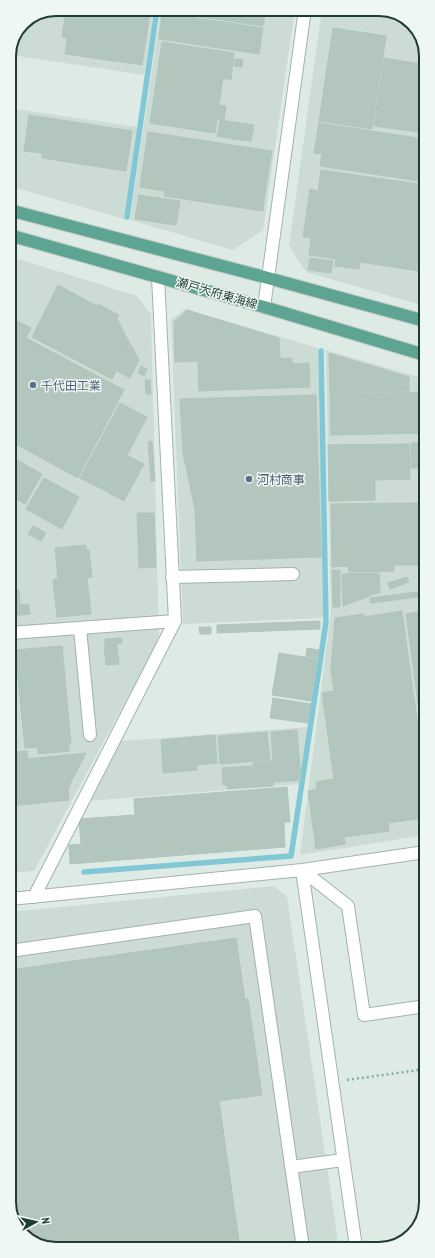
<svg xmlns="http://www.w3.org/2000/svg" width="435" height="1258" viewBox="0 0 435 1258" font-family="'PT Sans Narrow','Noto Sans JP',sans-serif">
<style>
.built{fill:#ccdbd4}
.lines{fill:none;stroke-linecap:round;stroke-linejoin:round}
.stream{stroke:#80c8d5;stroke-width:5.5}
.building{fill:#b3c6be;stroke:#b0c5bc}
.minor-casing{stroke:#a1b3ac;stroke-width:14}
.major-casing{stroke:#c0c8c6;stroke-width:14}
.path{stroke:#7bb1a1;stroke-width:2.5;stroke-dasharray:2 3;stroke-linecap:butt}
.minor{stroke:#fff;stroke-width:12}
.major{stroke:#5ea493;stroke-width:12}
.service-dot{fill:#5c6f8a;stroke:#eef7f3;stroke-width:1.5}
.labels{text-anchor:middle;dominant-baseline:central;stroke-width:3;stroke-linejoin:round;paint-order:stroke}
.street-label{font-size:12px;fill:#1e3c34;stroke:#eef7f3}
.service-label{font-size:12px;fill:#4e5e75;stroke:#eef7f3;text-anchor:start}
.rim{fill:none;stroke:#1e3c34;stroke-width:2}
</style>
<rect width="100%" height="100%" fill="#deebe5"/>
<path class="built" d="M 56,9 L 154,9 L 144,75 L 11,55 L 13,45 L 23,23 Z
M 161,9 L 295,9 L 263,230 L 233,250 L 130,220 Z
M 322,9 L 382,9 L 408,19 L 424,44 L 425,306 L 306,272 L 289,246 Z
M 9,108 L 137,127 L 124,219 L 9,186 Z
M 9,256 L 137,296 L 151,314 L 159,639 L 34,871 L 10,873 Z
M 185,309 L 318,348 L 324,618 L 183,624 L 171,320 Z
M 326,350 L 425,379 L 425,835 L 300,855 L 331,612 Z
M 308,727 L 301,784 L 89,801 L 121,741 Z
M 274,886 L 287,897 L 339,1248 L 53,1249 L 27,1239 L 11,1214 L 10,912 Z"/>
<g class="lines">
<path class="stream" d="M 127,217 L 157,9
M 84,872 L 291,856 L 326,622 L 321,351
M 10,879 L 13,879"/>
</g>
<path class="building" d="M 66,9 L 71,9 L 69,23 L 64,22 Z
M 72,9 L 89,9 L 149,18 L 142,65 L 65,54 L 67,38 L 62,37 L 64,23 L 69,24 Z
M 169,9 L 266,9 L 263,26 L 168,12 Z
M 162,13 L 263,28 L 259,54 L 159,39 Z
M 333,28 L 386,36 L 372,129 L 319,121 Z
M 162,42 L 234,53 L 231,80 L 223,78 L 219,105 L 226,106 L 224,120 L 217,119 L 215,133 L 150,123 Z
M 384,58 L 414,63 L 404,130 L 374,126 Z
M 235,59 L 243,60 L 242,67 L 234,66 Z
M 415,63 L 424,64 L 424,133 L 405,130 Z
M 29,115 L 132,131 L 126,171 L 42,158 L 42,153 L 24,151 Z
M 220,120 L 254,125 L 251,141 L 233,139 L 235,129 L 219,126 Z
M 319,123 L 424,139 L 425,182 L 320,166 L 322,154 L 314,153 Z
M 219,127 L 234,129 L 233,139 L 217,136 Z
M 148,132 L 272,151 L 264,200 L 165,185 L 164,191 L 140,187 Z
M 321,170 L 425,185 L 425,272 L 360,262 L 359,269 L 335,266 L 336,259 L 309,255 L 311,238 L 303,237 L 310,189 L 318,191 Z
M 166,186 L 264,201 L 263,211 L 164,196 Z
M 139,195 L 180,201 L 176,225 L 135,219 Z
M 310,258 L 333,261 L 331,273 L 308,270 Z
M 58,285 L 97,306 L 98,304 L 119,315 L 117,319 L 130,344 L 112,379 L 32,337 Z
M 187,310 L 279,338 L 280,358 L 175,362 L 174,322 Z
M 9,317 L 31,328 L 26,338 L 124,390 L 78,478 L 10,441 Z
M 131,345 L 139,360 L 130,378 L 117,371 Z
M 329,353 L 409,377 L 409,391 L 330,393 Z
M 292,358 L 292,364 L 309,363 L 310,387 L 199,391 L 198,361 Z
M 141,366 L 147,369 L 144,376 L 138,373 Z
M 145,380 L 150,380 L 151,394 L 146,394 Z
M 425,392 L 425,433 L 331,435 L 330,394 Z
M 316,395 L 321,557 L 197,561 L 195,509 L 183,453 L 180,399 Z
M 120,403 L 147,417 L 108,492 L 80,478 Z
M 152,441 L 155,481 L 151,481 L 148,442 Z
M 411,443 L 425,443 L 425,468 L 411,468 Z
M 409,444 L 410,479 L 375,480 L 375,500 L 329,501 L 328,445 Z
M 10,456 L 42,474 L 25,504 L 10,495 Z
M 128,456 L 144,464 L 124,501 L 109,493 Z
M 44,478 L 79,497 L 62,529 L 26,509 Z
M 419,503 L 420,565 L 394,565 L 394,571 L 349,572 L 348,566 L 332,567 L 331,504 Z
M 137,513 L 154,513 L 156,567 L 139,568 Z
M 33,526 L 46,533 L 41,541 L 28,534 Z
M 420,528 L 425,528 L 425,556 L 421,556 Z
M 86,545 L 86,550 L 89,550 L 92,577 L 87,578 L 91,614 L 57,617 L 53,580 L 58,579 L 55,548 Z
M 332,570 L 340,570 L 340,607 L 333,607 Z
M 379,573 L 380,592 L 343,606 L 342,574 Z
M 407,577 L 409,582 L 390,589 L 388,583 Z
M 19,590 L 20,605 L 29,604 L 30,614 L 10,616 L 10,591 Z
M 425,591 L 425,596 L 371,603 L 370,598 Z
M 402,611 L 425,778 L 425,818 L 388,823 L 389,831 L 344,837 L 345,844 L 316,849 L 308,791 L 335,787 L 322,693 L 334,691 L 331,669 L 335,618 L 364,614 L 364,617 Z
M 425,611 L 425,641 L 410,643 L 406,614 Z
M 320,621 L 320,629 L 217,633 L 217,625 Z
M 199,627 L 211,627 L 211,634 L 200,634 Z
M 121,638 L 122,643 L 105,645 L 105,639 Z
M 425,641 L 425,757 L 410,643 Z
M 117,644 L 119,664 L 106,665 L 104,646 Z
M 62,646 L 71,744 L 68,744 L 69,751 L 38,754 L 38,747 L 25,748 L 15,650 Z
M 307,648 L 319,650 L 318,658 L 306,656 Z
M 279,653 L 317,659 L 311,701 L 272,695 Z
M 273,698 L 311,704 L 308,723 L 270,718 Z
M 10,708 L 14,752 L 27,751 L 28,759 L 86,753 L 68,788 L 69,800 L 10,806 Z
M 297,730 L 301,780 L 273,782 L 273,786 L 228,789 L 227,785 L 223,785 L 222,768 L 253,766 L 253,763 L 273,761 L 271,732 Z
M 267,732 L 270,760 L 220,764 L 218,736 Z
M 215,735 L 217,763 L 197,765 L 197,770 L 163,773 L 161,740 Z
M 333,779 L 334,787 L 317,789 L 316,782 Z
M 287,787 L 290,822 L 284,822 L 285,847 L 70,864 L 69,845 L 81,844 L 79,819 L 135,815 L 134,799 Z
M 10,840 L 14,840 L 17,870 L 10,870 Z
M 236,938 L 245,1000 L 248,999 L 262,1095 L 219,1101 L 240,1248 L 53,1249 L 27,1239 L 11,1214 L 10,970 Z"/>
<g class="lines">
<defs>
<path id="minor" d="M 264,307 L 305,9
M 172,577 L 293,574
M 80,628 L 90,735
M 10,633 L 175,621
M 302,870 L 356,1247
M 302,870 L 348,906 L 364,1015 L 426,1006
M 34,897 L 175,621 L 158,277
M 10,899 L 302,870 L 425,852
M 10,951 L 255,916 L 303,1248
M 291,1167 L 343,1160"/>
<path id="major" d="M 9,210 L 268,278 L 425,321
M 9,235 L 264,307 L 425,355"/>
</defs>
<use href="#minor" class="minor-casing"/>
<use href="#major" class="major-casing"/>
<path class="path" d="M 347,1080 L 426,1069"/>
<use href="#minor" class="minor"/>
<use href="#major" class="major"/>
</g>
<g class="service-dot">
<circle cx="33" cy="385" r="4"/>
<circle cx="249" cy="479" r="4"/>
</g>
<g class="labels">
<g class="street-label">
<text transform="translate(217 293) rotate(16)">瀬戸大府東海線</text>
</g>
<g class="service-label">
<text x="41" y="385">千代田工業</text>
<text x="257" y="479">河村商事</text>
</g>
</g>
<path d="M0 0H435V1258H0ZM56 16H379A40 40 0 0 1 419 56V1202A40 40 0 0 1 379 1242H56A40 40 0 0 1 16 1202V56A40 40 0 0 1 56 16Z" fill="#eef7f3" fill-rule="evenodd"/>
<path class="rim" d="M56 16H379A40 40 0 0 1 419 56V1202A40 40 0 0 1 379 1242H56A40 40 0 0 1 16 1202V56A40 40 0 0 1 56 16Z"/>
<g transform="translate(36 1222) rotate(82)" stroke="#eef7f3" stroke-width="3" paint-order="stroke">
<path d="M0-3L7 15L0 10L-7 15Z" fill="#1e3c34"/>
<text y="-6" font-size="11" font-weight="bold" text-anchor="middle" fill="#1e3c34">N</text>
</g>
</svg>
